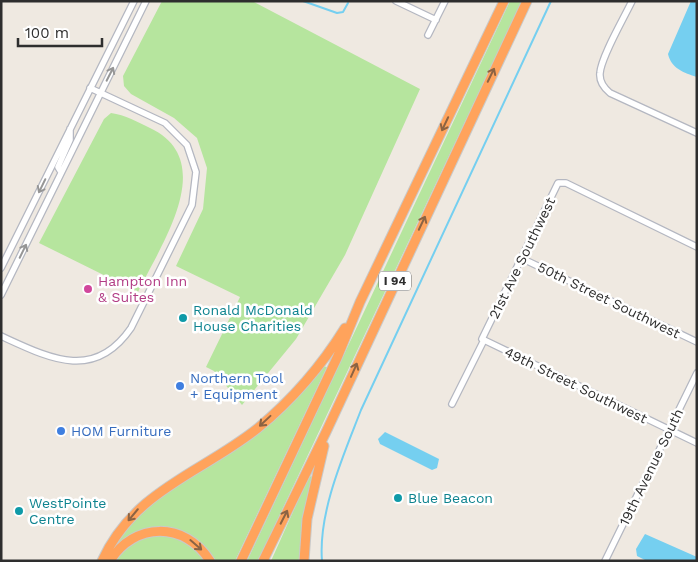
<svg xmlns="http://www.w3.org/2000/svg" width="698" height="562" viewBox="0 0 698 562" font-family="'Work Sans',sans-serif">
<style>
.green{fill:#b6e59e}
.water{fill:#75cff0}
.lines{fill:none;stroke-linecap:round;stroke-linejoin:round}
.stream{stroke:#75cff0;stroke-width:2}
.minor-casing{stroke:#b4b7c1;stroke-width:8}
.highway-casing{stroke:#c9c9c9;stroke-width:11}
.minor{stroke:#fff;stroke-width:5.5}
.highway{stroke:#ffa35c;stroke-width:9}
.oneway{stroke:#969696}
.oneway2{stroke:#8c6343}
.hotel-dot{fill:#d1479c;stroke:#fff;stroke-width:2}
.culture-dot{fill:#0f9aa8;stroke:#fff;stroke-width:2}
.shop-dot{fill:#3f7fe0;stroke:#fff;stroke-width:2}
.labels{text-anchor:middle;dominant-baseline:central;stroke-width:5;stroke-linejoin:round;paint-order:stroke}
.shield{fill:#fff;stroke:#6d6d6d;stroke-width:1}
.shield-label{font-size:12px;font-weight:bold;fill:#2e2e2e}
.street-label{font-size:14px;fill:#2e2e2e;stroke:#fff}
.hotel-label{font-size:14px;fill:#b23c85;stroke:#fff;text-anchor:start}
.culture-label{font-size:14px;fill:#0d838f;stroke:#fff;text-anchor:start}
.shop-label{font-size:14px;fill:#366cbe;stroke:#fff;text-anchor:start}
</style>
<rect width="100%" height="100%" fill="#efe9e1"/>
<path class="green" d="M 162,1 L 252,1 L 420,89 L 345,255 L 296,339 L 242,405 L 214,371 L 206,367 L 240,297 L 176,266 L 203,209 L 207,168 L 197,138 L 174,118 L 131,94 L 124,86 L 123,76 Z
M 510,1 L 522,1 L 258,561 L 247,561 Z
M 111,113 C 125,115 138,122 150,128 C 220,161 160,246 138,292 L 39,243 L 104,119 Z
M 322,366 L 327,367 L 235,561 L 216,561 C 194,525 151,518 119,544 L 116,541 L 127,527 L 167,490 L 232,451 Z
M 309,476 L 313,477 L 300,561 L 271,561 Z
M 168,535 L 187,541 L 207,561 L 114,561 C 130,541 142,536 168,535 Z"/>
<path class="water" d="M 691,1 L 697,1 L 697,77 C 684,73 671,68 668,54 Z
M 385,432 L 439,459 L 437,468 L 432,470 L 380,444 L 378,439 Z
M 645,534 L 697,557 L 697,561 L 647,561 L 637,556 L 636,549 Z"/>
<g class="lines">
<path class="stream" d="M 303,1 L 337,13 L 343,12 L 348,3
M 322,561 C 318,512 344,454 361,410 L 551,1"/>
<defs>
<path id="minor" d="M 396,1 L 436,20
M 632,1 C 624,18 601,57 600,73 C 599,82 604,88 610,93 L 697,133
M 428,35 L 445,1
M 61,172 L 58,167 L 70,140 L 70,129
M 697,247 L 566,183 L 558,183 L 482,339 L 697,443
M 521,258 L 697,342
M 1,268 L 134,1
M 1,295 L 146,1
M 1,336 C 49,358 94,382 131,328 L 192,205 L 196,172 L 187,145 L 165,123 L 90,88
M 452,404 L 484,340
M 605,561 L 697,373"/>
<path id="highway" d="M 102,561 C 135,489 202,473 258,428 C 292,400 322,365 345,328
M 110,561 C 134,522 185,521 210,561
M 241,561 L 337,358 L 360,302 L 504,1
M 263,561 L 326,432 L 527,1
M 304,561 L 307,519 L 324,446"/>
</defs>
<use href="#minor" class="minor-casing"/>
<use href="#highway" class="highway-casing"/>
<use href="#minor" class="minor"/>
<use href="#highway" class="highway"/>
</g>
<defs><path id="oneway-shaft" d="M-6 0H5M1.5-3L5.5 0L1.5 3" fill="none" stroke-width="1.6" stroke-linecap="round" stroke-linejoin="round" transform="scale(1.25)"/></defs>
<g class="oneway">
<use href="#oneway-shaft" transform="translate(110 74) rotate(-63)"/>
<use href="#oneway-shaft" transform="translate(42 186) rotate(116)"/>
<use href="#oneway-shaft" transform="translate(23 251) rotate(-64)"/>
</g>
<g class="oneway2">
<use href="#oneway-shaft" transform="translate(491 75) rotate(-64)"/>
<use href="#oneway-shaft" transform="translate(445 124) rotate(115)"/>
<use href="#oneway-shaft" transform="translate(422 223) rotate(-65)"/>
<use href="#oneway-shaft" transform="translate(354 370) rotate(-66)"/>
<use href="#oneway-shaft" transform="translate(265 421) rotate(137)"/>
<use href="#oneway-shaft" transform="translate(133 515) rotate(130)"/>
<use href="#oneway-shaft" transform="translate(284 517) rotate(-63)"/>
<use href="#oneway-shaft" transform="translate(196 545) rotate(41)"/>
</g>
<circle class="hotel-dot" cx="88" cy="289" r="5"/>
<g class="culture-dot">
<circle cx="183" cy="318" r="5"/>
<circle cx="398" cy="498" r="5"/>
<circle cx="19" cy="511" r="5"/>
</g>
<g class="shop-dot">
<circle cx="180" cy="386" r="5"/>
<circle cx="61" cy="431" r="5"/>
</g>
<g class="labels">
<rect class="shield" x="379" y="271.5" width="32" height="19" rx="4"/>
<g class="shield-label">
<text x="395" y="281">I 94</text>
</g>
<g class="street-label">
<text transform="translate(522 258) rotate(-64)">21st Ave Southwest</text>
<text transform="translate(609 300) rotate(26)">50th Street Southwest</text>
<text transform="translate(576 385) rotate(26)">49th Street Southwest</text>
<text transform="translate(651 467) rotate(-64)">19th Avenue South</text>
</g>
<g class="hotel-label">
<text x="98" y="281">Hampton Inn<tspan x="98" dy="16">&amp; Suites</tspan></text>
</g>
<g class="culture-label">
<text x="193" y="310">Ronald McDonald<tspan x="193" dy="16">House Charities</tspan></text>
<text x="408" y="498">Blue Beacon</text>
<text x="29" y="503">WestPointe<tspan x="29" dy="16">Centre</tspan></text>
</g>
<g class="shop-label">
<text x="190" y="378">Northern Tool<tspan x="190" dy="16">+ Equipment</tspan></text>
<text x="71" y="431">HOM Furniture</text>
</g>
</g>
<rect width="698" height="562" fill="none" stroke="#2e2e2e" stroke-width="5"/>
<path d="M18 38v8h84v-8" fill="none" stroke="#2e2e2e" stroke-width="2.5"/>
<text x="25" y="38" font-size="15" fill="#2e2e2e" stroke="#ffffff" stroke-width="4" paint-order="stroke">100 m</text>
</svg>
